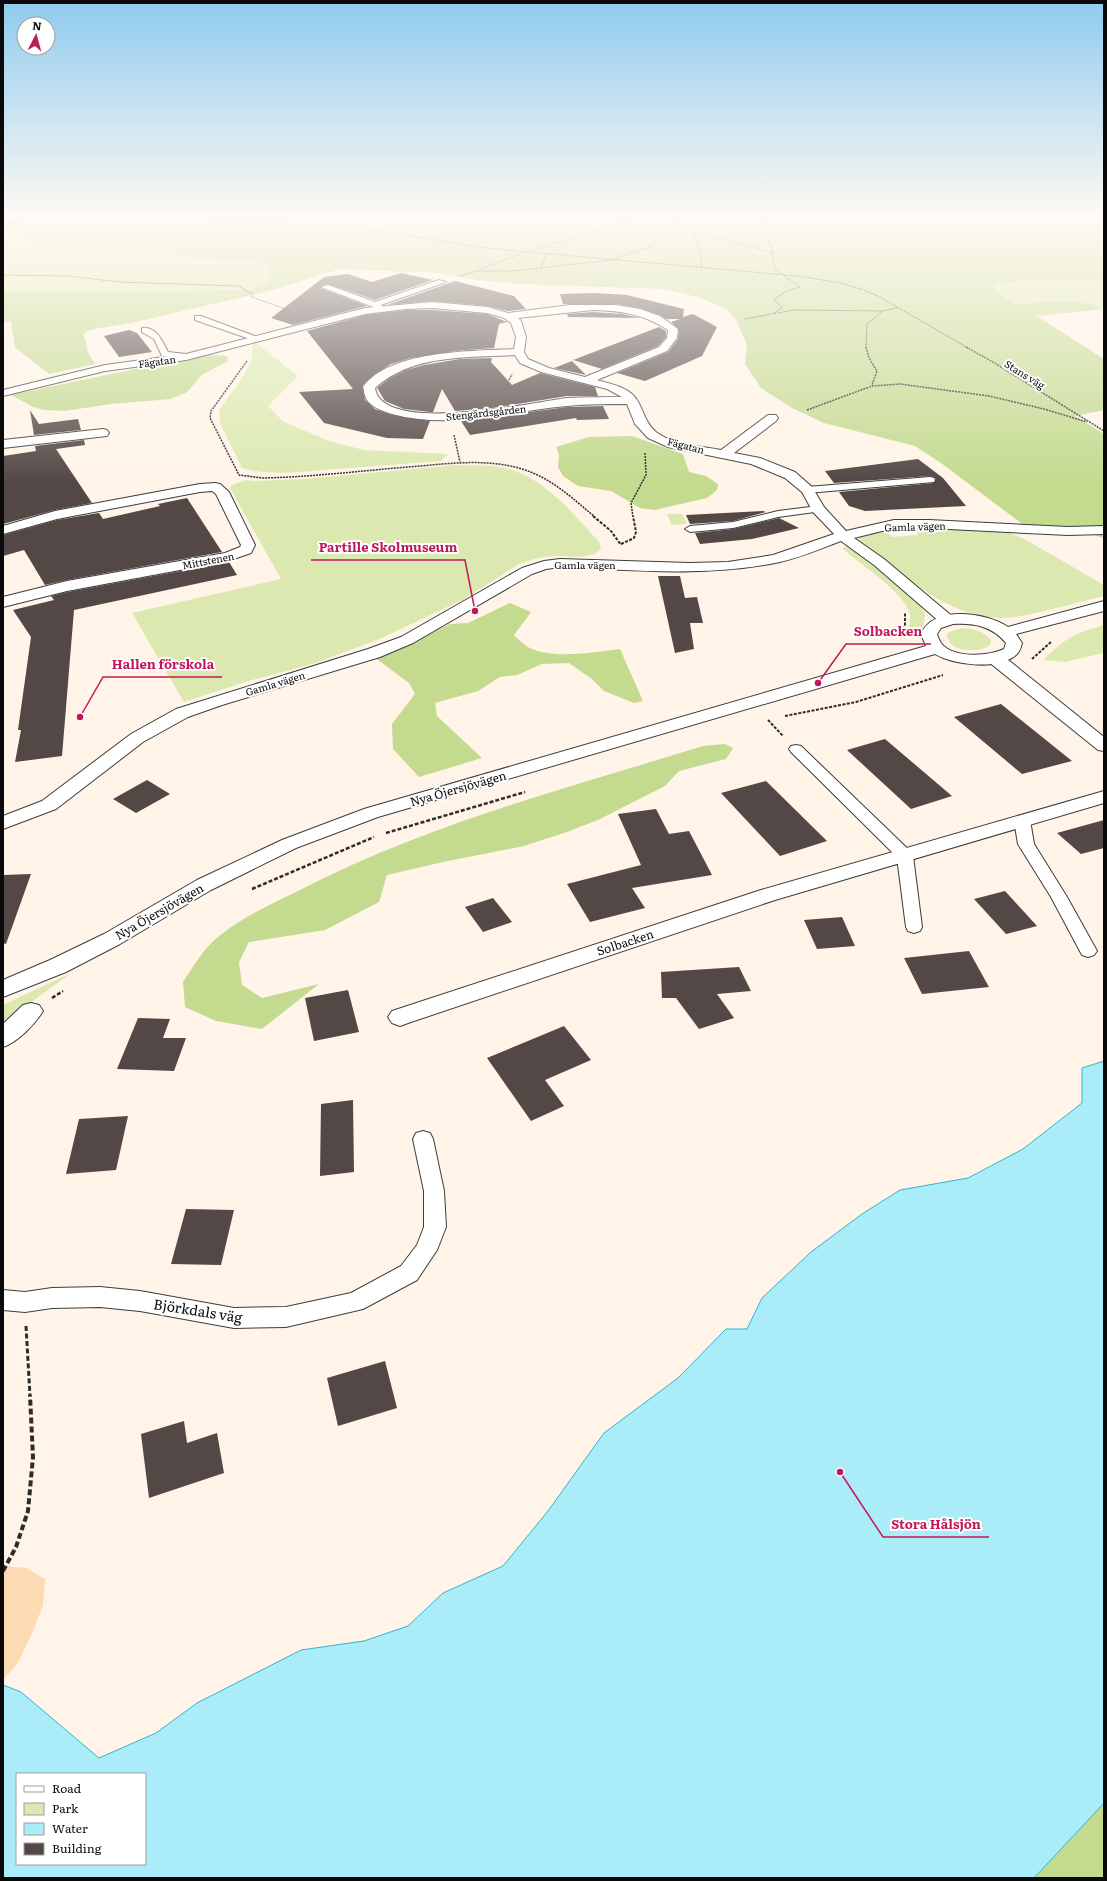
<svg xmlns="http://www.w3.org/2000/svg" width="1107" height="1881" viewBox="0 0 1107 1881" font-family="Literata,serif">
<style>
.green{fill:#dbe9b0}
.forest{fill:#c3da8f}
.sand{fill:#fcdab2}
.water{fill:#aaedf8;stroke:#2fb6d0;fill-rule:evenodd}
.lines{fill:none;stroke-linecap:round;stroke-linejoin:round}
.stream{stroke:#2fb6d0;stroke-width:4}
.building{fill:#534846}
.service-casing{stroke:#3d3d3d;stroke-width:2}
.minor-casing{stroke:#3d3d3d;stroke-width:2}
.tertiary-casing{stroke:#3d3d3d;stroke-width:2}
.path-far5{stroke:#2c2c2c;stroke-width:1;stroke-dasharray:1.5 1;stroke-linecap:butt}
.path-far4{stroke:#2c2c2c;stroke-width:1.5;stroke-dasharray:2 1;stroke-linecap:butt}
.path-far3{stroke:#2c2c2c;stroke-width:2;stroke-dasharray:3 1.5;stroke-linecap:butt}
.path-far2{stroke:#2c2c2c;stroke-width:2.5;stroke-dasharray:4 2;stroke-linecap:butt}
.path-far1{stroke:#2c2c2c;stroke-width:3;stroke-dasharray:5 2.5;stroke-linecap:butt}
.path{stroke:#2c2c2c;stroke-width:4;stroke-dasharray:6 3;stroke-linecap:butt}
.service{fill:#fff;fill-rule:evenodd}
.minor{fill:#fff;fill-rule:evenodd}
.tertiary{fill:#fff;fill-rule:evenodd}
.labels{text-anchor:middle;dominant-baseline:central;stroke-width:4;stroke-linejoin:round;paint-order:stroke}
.far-street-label{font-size:10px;fill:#0a0a0a;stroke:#fff}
.street-label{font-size:12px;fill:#0a0a0a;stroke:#fff}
.near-street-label{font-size:14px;fill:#0a0a0a;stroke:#fff}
.leader{fill:none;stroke:#c2185b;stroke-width:1.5}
.callout-dot{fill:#c2185b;stroke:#fff;stroke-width:1.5}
.callout-label{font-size:13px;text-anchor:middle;font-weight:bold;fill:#c2185b;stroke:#fff;stroke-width:4;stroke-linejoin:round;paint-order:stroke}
</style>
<rect width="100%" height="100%" fill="#fff4e7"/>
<path class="green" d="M 3,232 L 52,248 L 70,252 L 93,249 L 97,246 L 115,245 L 157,249 L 193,258 L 235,259 L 269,265 L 271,275 L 265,285 L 248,290 L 3,293 Z
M 1038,279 L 1104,279 L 1104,309 C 1078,296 1045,303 1016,304 C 1008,300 996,293 994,284 Z
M 256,343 L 298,376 L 268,406 L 284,422 L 329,441 L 364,450 L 448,454 L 441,461 C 402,464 363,467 324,470 C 297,472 268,476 242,468 L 220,423 L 219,410 C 231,393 257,365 252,344 Z
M 456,465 C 474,466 492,464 509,469 C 547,480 573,514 599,542 L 601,548 L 595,554 L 579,557 L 554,556 L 538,558 L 519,564 L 464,599 L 382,638 L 316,663 L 248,681 L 184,702 L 132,613 L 281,579 L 230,488 L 232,485 L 246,480 L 254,481 L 305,479 Z
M 667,514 L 682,514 L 687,524 L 672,525 Z
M 919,526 L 995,530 L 1010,533 L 1026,540 L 1104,585 L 1104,596 C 1075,603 1045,612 1015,617 C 958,626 904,576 862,544 L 858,538 L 861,535 L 885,530 L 892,537 L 917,535 Z
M 846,547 L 851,547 L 899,584 L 920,603 L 925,615 L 923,627 L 910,638 L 906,633 C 909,627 911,622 910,615 C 906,593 859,564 842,548 Z
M 1104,625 L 1104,653 L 1064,662 L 1044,660 C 1064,638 1076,633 1104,625 Z
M 962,628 C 974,629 984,631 991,640 L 991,644 C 981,654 948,653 947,635 L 949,632 Z
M 71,973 L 3,1023 L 3,1005 Z"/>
<path class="forest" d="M 3,218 L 1104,218 L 1104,279 L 1038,279 L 994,284 C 996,294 1008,300 1016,304 C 1045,303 1078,296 1104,309 L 1037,316 L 1104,359 L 1104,410 L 1075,416 L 1104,434 L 1104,538 L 1074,529 L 1025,526 L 941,463 L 915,446 L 824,423 L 792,408 L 761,388 L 745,364 L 747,345 L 736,320 L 727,309 L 698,297 L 664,289 L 520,284 L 475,280 L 439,273 L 339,269 L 273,290 L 131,323 L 89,330 L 83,335 L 86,342 L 88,353 L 95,364 L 49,374 L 15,347 L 11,322 L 3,322 L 3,293 L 248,290 L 265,285 L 271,275 L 269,265 L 235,259 L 193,258 L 157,249 L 115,245 L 97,246 L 93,249 L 70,252 L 52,248 L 3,232 Z
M 206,354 L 227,356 L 228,361 L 202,375 L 187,392 L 171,399 L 111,404 L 64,411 L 45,410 L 33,407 L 11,395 Z
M 632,436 L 683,454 L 689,472 L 706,476 L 718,484 L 717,490 L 707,498 L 667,507 L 655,510 L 640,508 L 611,491 L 578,486 L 563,476 L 558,467 L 559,455 L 556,447 L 589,437 Z
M 510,603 L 531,612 L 514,635 C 517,638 521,642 525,645 C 547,661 595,652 620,649 L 643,701 L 634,703 L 604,691 L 592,679 L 569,663 L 542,664 L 517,675 L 500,677 L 478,691 L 435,703 L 437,716 L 482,758 L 419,777 L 393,749 L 392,724 L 415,694 L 409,683 L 374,657 L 417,640 L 450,624 L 468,623 Z
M 725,744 L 733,748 L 726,759 L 679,771 L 665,786 L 598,820 L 564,833 L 524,846 L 443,862 L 387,875 L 379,902 L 325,930 L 249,942 L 239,962 L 242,985 L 262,998 L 319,984 L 262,1029 L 216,1021 L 185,1007 L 183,982 C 193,967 204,948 218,937 C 243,916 274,903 302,889 C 428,824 568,788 703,746 Z
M 1104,1803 L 1104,1878 L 1034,1878 Z"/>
<path class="sand" d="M 3,1566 L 26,1568 L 45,1579 L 43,1605 L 34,1629 L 18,1663 L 3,1680 Z"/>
<path class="water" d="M 1104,1061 L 1104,1803 L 1034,1878 L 3,1878 L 3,1685 L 21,1692 L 99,1758 L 156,1733 L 197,1703 L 301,1650 L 364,1641 L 408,1626 L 443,1593 L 503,1566 L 548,1511 L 604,1433 L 678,1378 L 726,1329 L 747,1329 L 762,1298 L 811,1252 L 862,1214 L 900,1190 L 968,1178 L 1023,1149 L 1082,1103 L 1082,1068 ZM 17,1774 L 145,1774 L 145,1864 L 17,1864 Z"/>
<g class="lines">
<path class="stream" d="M 3,224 L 26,218"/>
</g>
<path class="building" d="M 401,273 L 433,280 L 375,300 L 328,284 L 321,286 L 320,288 L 367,306 L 293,325 L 271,318 L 324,277 L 348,274 L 372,282 Z
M 455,281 L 514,296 L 526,309 L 508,311 L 488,306 L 432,301 L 387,305 Z
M 594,293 L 627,295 L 684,309 L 683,317 L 693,314 L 717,327 L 702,356 L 645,381 L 617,373 L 668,352 L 678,339 L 679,329 L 671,322 L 680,319 L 666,319 L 660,315 L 640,308 L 616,304 L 563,304 L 560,294 Z
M 406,310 L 432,310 L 487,314 L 507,322 L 499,324 L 494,348 L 455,351 L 411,358 L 391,364 L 375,374 L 362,386 L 365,400 L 375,409 L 392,415 L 430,421 L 423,439 L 387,438 L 324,423 L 299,392 L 353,389 L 307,331 L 365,315 Z
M 593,312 L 623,314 L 640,318 L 568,317 L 567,314 Z
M 659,327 L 666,331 L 666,337 L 658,346 L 602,369 L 573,360 Z
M 129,330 L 137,333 L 152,352 L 119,357 L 104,336 Z
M 492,358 L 491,362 L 512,385 L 540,373 L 595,387 L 598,396 L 567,396 L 493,408 L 455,411 L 442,389 L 433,412 L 430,412 L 404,409 L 385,401 L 377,388 L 390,378 L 406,370 L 424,365 L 460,359 Z
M 572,361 L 586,375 L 554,368 Z
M 603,406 L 609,419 L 577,420 L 576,418 L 470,435 L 461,421 L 567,407 Z
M 30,410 L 39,424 L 78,419 L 81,430 L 34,435 Z
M 84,440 L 85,445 L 56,449 L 92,503 L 55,510 L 3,524 L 3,456 L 36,451 L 35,446 Z
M 918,459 L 943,478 L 966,506 L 865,511 L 849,506 L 839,492 L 934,483 L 936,479 L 934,477 L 930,476 L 834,483 L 825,471 Z
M 187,498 L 222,552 L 67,580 L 45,585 L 24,550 L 3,556 L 3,535 L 57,520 L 99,513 L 103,519 L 160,506 L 158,504 Z
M 763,511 L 766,512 L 733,521 L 690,524 L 686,515 Z
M 779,518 L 799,528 L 752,539 L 700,544 L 695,533 L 733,529 Z
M 229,562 L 237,575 L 74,610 L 62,756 L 15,762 L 21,730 L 18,730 L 31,637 L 13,610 L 54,600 L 51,596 L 67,592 Z
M 658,576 L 680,576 L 685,598 L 697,597 L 703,623 L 690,623 L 694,649 L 675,653 Z
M 1001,704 L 1072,761 L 1022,774 L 954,717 Z
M 885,739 L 952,796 L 911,809 L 847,750 Z
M 147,780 L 170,794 L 136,813 L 113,799 Z
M 766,781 L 827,841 L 780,856 L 721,793 Z
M 656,809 L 669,834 L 689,831 L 712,875 L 632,888 L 645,908 L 590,922 L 567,884 L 641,865 L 618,814 Z
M 1104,820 L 1104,848 L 1081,854 L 1057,833 Z
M 31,874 L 6,944 L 3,943 L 3,875 Z
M 1005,891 L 1037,926 L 1006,934 L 974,899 Z
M 493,898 L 512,922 L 483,932 L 465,907 Z
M 842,917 L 855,946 L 817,949 L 804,920 Z
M 969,951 L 989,987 L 922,994 L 904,958 Z
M 739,967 L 751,991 L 717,994 L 734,1018 L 699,1029 L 676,998 L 662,998 L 661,972 Z
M 348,990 L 359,1032 L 314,1041 L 305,998 Z
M 138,1018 L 170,1019 L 163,1038 L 186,1038 L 174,1071 L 117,1069 Z
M 564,1026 L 591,1060 L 545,1080 L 564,1106 L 531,1121 L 487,1058 Z
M 353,1100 L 354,1172 L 320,1176 L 321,1104 Z
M 128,1116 L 116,1170 L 66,1174 L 79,1119 Z
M 186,1209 L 234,1210 L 221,1265 L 171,1264 Z
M 385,1361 L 397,1408 L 338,1426 L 327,1378 Z
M 184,1421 L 187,1443 L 217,1433 L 224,1473 L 149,1498 L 141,1434 Z"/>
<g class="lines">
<defs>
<path id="service" d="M 439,280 L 446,282 L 381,305 L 385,308 L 381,310 L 321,287 L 328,285 L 375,302 Z
M 195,316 L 201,316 L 263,339 L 259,341 L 256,341 L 195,320 Z
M 142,328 C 156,326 163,342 168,352 L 186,354 L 190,357 L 186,360 L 162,356 L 154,339 L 142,332 Z
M 930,477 L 934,478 L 935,480 L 934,482 L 807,493 L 802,490 L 807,487 Z
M 818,506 L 822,507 L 823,509 L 822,511 L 778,517 L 733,528 L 690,532 L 685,529 L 690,526 L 733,522 L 778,511 Z
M 796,745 L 801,746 L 911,852 L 913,856 L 922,927 L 920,931 L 914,933 L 908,931 L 906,927 L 897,857 L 791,752 L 789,749 L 791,746 Z
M 1022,815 L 1027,817 L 1030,820 L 1034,844 L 1067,897 L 1097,951 L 1094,955 L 1088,957 L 1082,955 L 1051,897 L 1018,844 L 1014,820 L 1017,817 Z
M 423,1131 L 430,1133 L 433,1139 L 444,1191 L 446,1227 L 437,1250 L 417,1280 L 363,1309 L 286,1327 L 234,1328 L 140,1311 L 100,1307 L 52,1308 L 25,1312 L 3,1310 L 3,1290 L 25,1292 L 52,1288 L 100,1287 L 140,1291 L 234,1308 L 286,1307 L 351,1293 L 401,1266 L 417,1245 L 424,1227 L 424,1191 L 413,1139 L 416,1133 Z"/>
<path id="minor" d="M 432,302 L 488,307 L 508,313 L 570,305 L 616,305 L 640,309 L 660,316 L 678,329 L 677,338 L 667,351 L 597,380 C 611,384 629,387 637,400 C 644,411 645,423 656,432 C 673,445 701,446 721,450 L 768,415 L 776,415 L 778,418 L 776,421 L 734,453 L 760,458 L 795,472 L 812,487 L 824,507 L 846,531 L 894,520 L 929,520 L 1068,527 L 1104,526 L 1104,534 L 1068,535 L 929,528 L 894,528 L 854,538 L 884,559 L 953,617 L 955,620 L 953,623 L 947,625 L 941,623 L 874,565 L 841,541 C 820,549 797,559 775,563 C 704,577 631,570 560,567 L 546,569 L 532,574 L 413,643 L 380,657 L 222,705 L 188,717 L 143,742 L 56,809 L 3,829 L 3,816 L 42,801 L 131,734 L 176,709 L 368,649 L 401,637 L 522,568 L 544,561 L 560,559 L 690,563 L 728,562 L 773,555 L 834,534 L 813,512 L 802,492 L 785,478 L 751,464 L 668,447 L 648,438 L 635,424 L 627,404 C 607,404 587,404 567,406 C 509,411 450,430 392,414 C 382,411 368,406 365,396 C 364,393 364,390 363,387 C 389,350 473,351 514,349 L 516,337 L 511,323 L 504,318 L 487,313 L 432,308 L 406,309 L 365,314 L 186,360 L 105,371 L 3,396 L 3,390 L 105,365 L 186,354 L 365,308 ZM 593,310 C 623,311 643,314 668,330 L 667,338 L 659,347 L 585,377 L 549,368 L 528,359 L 524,352 L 526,337 L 521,321 L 518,318 ZM 515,355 L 520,363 L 541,372 L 607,389 L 622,397 C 604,397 585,397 567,398 C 534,402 382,436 375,388 C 412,354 468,358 515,355 Z
M 103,429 L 107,430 L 109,433 L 107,436 L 3,448 L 3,440 Z
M 215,483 L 220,484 L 229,492 L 255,545 L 251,553 L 228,561 L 67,591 L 3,607 L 3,597 L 67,581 L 225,553 L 240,547 L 241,545 L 216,494 L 212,491 L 200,492 L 57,519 L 3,534 L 3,526 L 55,511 L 200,484 Z
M 996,654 L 1002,655 L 1104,737 L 1104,751 L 1098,750 L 990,663 L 988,659 L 990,655 Z
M 1104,791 L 1104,803 L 775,900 L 408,1023 L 400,1026 L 392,1023 L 388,1017 L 392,1011 L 761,890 Z
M 31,1003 L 39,1005 L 43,1011 C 35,1024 18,1042 3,1047 L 3,1024 L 23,1005 Z"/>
<path id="tertiary" d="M 1104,601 L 1104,611 L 1016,634 L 1022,643 C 1021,647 1020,651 1017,654 C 1000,671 953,665 935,654 L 378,817 L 296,848 L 211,890 L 120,944 L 66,972 L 3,997 L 3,980 L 50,960 L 104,934 L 197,880 L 282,840 L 364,809 L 926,646 L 921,634 C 933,605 986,612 1008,627 ZM 953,624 C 974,623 992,626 1006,643 L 1004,649 C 989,656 953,659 941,643 C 939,640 938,637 937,634 L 941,628 Z"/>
</defs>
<use href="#service" class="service-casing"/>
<use href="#minor" class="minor-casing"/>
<use href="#tertiary" class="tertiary-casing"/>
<path class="path-far5" d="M 184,218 L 225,222 L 347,226 L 485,248 L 797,276 L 841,283 L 864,290 L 880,297 L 968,348
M 761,218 L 767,223 L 761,228 L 771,245 L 775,269 L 800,287 L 787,291 L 774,299 L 782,308 L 774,313
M 679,221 C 697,236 701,245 702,268
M 695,234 L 724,239 L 774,253
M 530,251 L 636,218
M 616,258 L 650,247 L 682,218
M 541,268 L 545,256 L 552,254
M 479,270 L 525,252
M 3,275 L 67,276 L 120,282 L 238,286 L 253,294 L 252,297 L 291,311
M 460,276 L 476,271 L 512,271 L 612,260
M 745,319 L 794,310 L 883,311
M 866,348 L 867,324 L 883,311 L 897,308"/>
<path class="path-far4" d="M 866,347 L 869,358 L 877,371 L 872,385
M 966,347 L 993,362 L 1104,431
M 247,361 L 211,411 L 210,418 L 239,475 L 263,478 C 311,477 359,471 408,467 C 447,464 490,457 528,471 C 555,481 573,499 595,517
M 509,380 L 512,374
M 807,410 L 872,386 L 900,384 L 989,396 L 1044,409 L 1087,422
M 454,435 L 460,462
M 633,517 L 631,503 L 646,475 L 645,452"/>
<path class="path-far3" d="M 593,516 L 611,531 L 621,545
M 621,544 L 634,538 L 636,532 L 633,516
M 900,638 L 905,626 L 905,613
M 1032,659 L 1052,641
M 785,716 L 856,702 L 943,675
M 768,720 L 783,736"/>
<path class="path-far2" d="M 386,833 L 525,792
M 252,889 L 374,837
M 52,998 L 63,991"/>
<path class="path-far1" d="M 26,1326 L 30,1396"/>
<path class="path" d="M 3,1571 L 16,1547 L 28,1511 L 33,1457 L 30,1395"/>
<use href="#service" class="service"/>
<use href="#minor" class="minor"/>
<use href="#tertiary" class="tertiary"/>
</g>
<linearGradient id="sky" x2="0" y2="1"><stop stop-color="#8fcbee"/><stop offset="0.45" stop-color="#fffaf4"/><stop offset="1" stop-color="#fffaf4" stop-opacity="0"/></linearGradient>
<rect width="1107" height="482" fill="url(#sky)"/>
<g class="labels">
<g class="far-street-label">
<text transform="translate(157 361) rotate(-8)">Fägatan</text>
<text transform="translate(1025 374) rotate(32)">Stans väg</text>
<text transform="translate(486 412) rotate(-6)">Stengärdsgården</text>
<text transform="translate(686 445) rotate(14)">Fägatan</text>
<text transform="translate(915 526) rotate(-2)">Gamla vägen</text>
<text transform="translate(208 560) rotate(-11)">Mittstenen</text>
<text x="585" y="564">Gamla vägen</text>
<text transform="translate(275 683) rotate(-17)">Gamla vägen</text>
</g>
<g class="street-label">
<text transform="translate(458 788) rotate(-16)">Nya Öjersjövägen</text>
<text transform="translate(159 911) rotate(-30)">Nya Öjersjövägen</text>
<text transform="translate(625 942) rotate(-18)">Solbacken</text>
</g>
<g class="near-street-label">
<text transform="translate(198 1310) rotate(9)">Björkdals väg</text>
</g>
</g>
<path class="leader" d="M475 611L465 560H311M818 683L846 644H931M80 717L103 677H222M840 1472L883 1537H989"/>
<g class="callout-dot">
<circle cx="475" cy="611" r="4"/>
<circle cx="818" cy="683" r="4"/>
<circle cx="80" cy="717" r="4"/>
<circle cx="840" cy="1472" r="4"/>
</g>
<g class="callout-label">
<text x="388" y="552">Partille Skolmuseum</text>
<text x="888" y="636">Solbacken</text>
<text x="163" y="669">Hallen förskola</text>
<text x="936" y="1529">Stora Hålsjön</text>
</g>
<rect width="1107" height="1881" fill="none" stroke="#0a0a0a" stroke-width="8"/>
<rect x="16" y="1773" width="130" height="92" fill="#ffffff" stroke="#9d9d9d"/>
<rect x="24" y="1786" width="20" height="6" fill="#ffffff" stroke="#9d9d9d"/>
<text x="52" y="1793" font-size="12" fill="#0a0a0a">Road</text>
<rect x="24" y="1803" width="20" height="12" fill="#dbe9b0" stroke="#9d9d9d"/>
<text x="52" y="1813" font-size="12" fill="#0a0a0a">Park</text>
<rect x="24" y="1823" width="20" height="12" fill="#aaedf8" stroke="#9d9d9d"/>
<text x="52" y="1833" font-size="12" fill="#0a0a0a">Water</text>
<rect x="24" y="1843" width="20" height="12" fill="#534846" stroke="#9d9d9d"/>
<text x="52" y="1853" font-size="12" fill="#0a0a0a">Building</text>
<g transform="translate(36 36) rotate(6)"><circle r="19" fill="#ffffff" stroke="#9d9d9d"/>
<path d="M0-3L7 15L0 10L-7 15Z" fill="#bc204c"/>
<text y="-6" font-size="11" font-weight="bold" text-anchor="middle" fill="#0a0a0a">N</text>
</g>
</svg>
